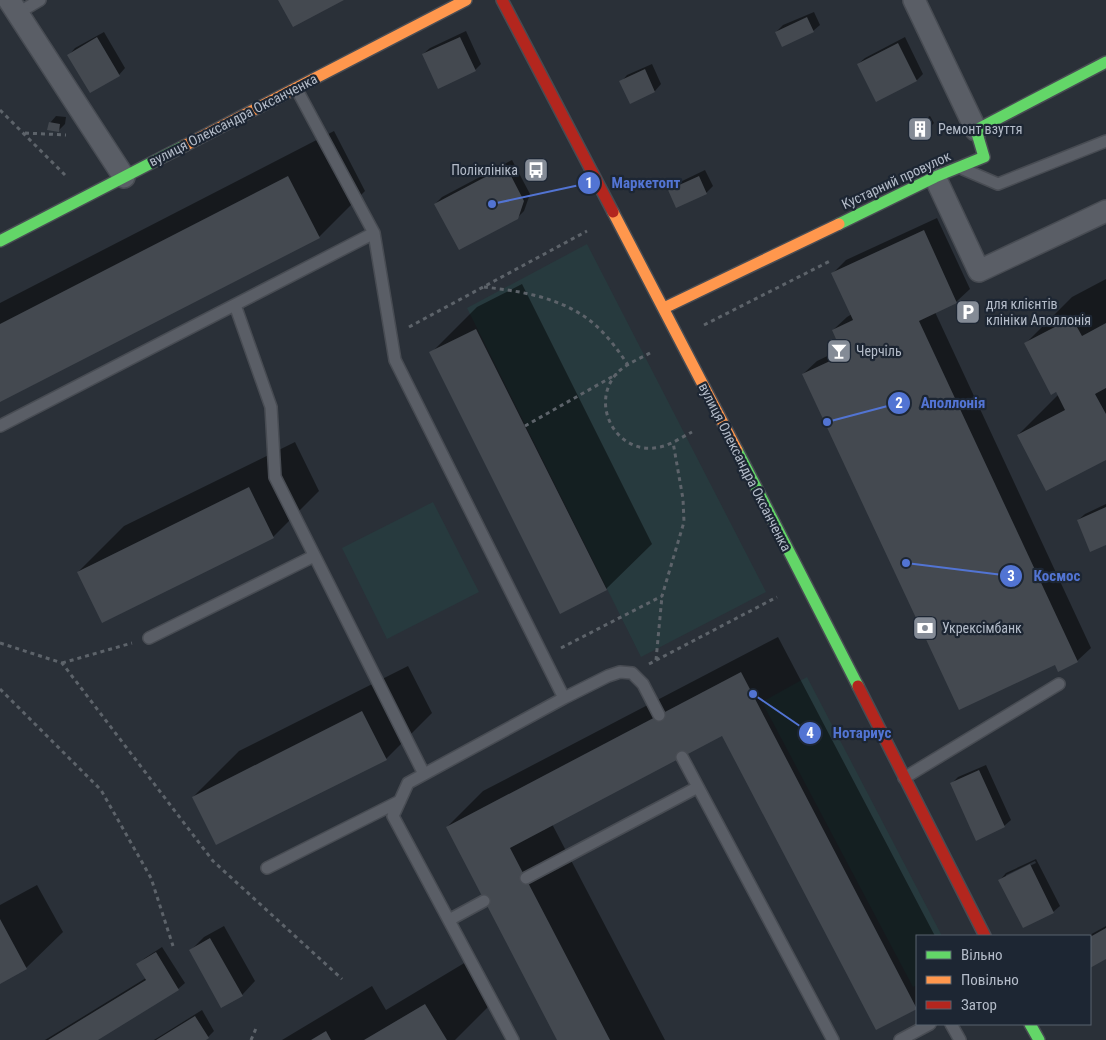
<svg xmlns="http://www.w3.org/2000/svg" width="1106" height="1040" viewBox="0 0 1106 1040" font-family="'Roboto Condensed',sans-serif">
<style>
.green{fill:#273a3e}
.shadow{fill:#0007;fill-rule:evenodd}
.building{fill:#444950}
.lines{fill:none;stroke-linecap:round;stroke-linejoin:round}
.lane-casing{stroke:#484c53;stroke-width:14}
.street-casing{stroke:#484c53;stroke-width:24}
.fast-casing{stroke:#484c53;stroke-width:14}
.slow-casing{stroke:#484c53;stroke-width:14}
.jam-casing{stroke:#484c53;stroke-width:14}
.path{stroke:#5d636a;stroke-width:3;stroke-dasharray:4 4;stroke-linecap:butt}
.lane{stroke:#5a5e66;stroke-width:11}
.street{stroke:#5a5e66;stroke-width:21}
.fast{stroke:#63d668;stroke-width:11}
.slow{stroke:#ff974d;stroke-width:11}
.jam{stroke:#b3261e;stroke-width:11}
.labels{text-anchor:middle;dominant-baseline:central;stroke-width:4.5;stroke-linejoin:round;paint-order:stroke}
.street-label{font-size:14px;fill:#b4bcc9;stroke:#1d2633}
.poi-label{font-size:14px;fill:#b4bcc9;stroke:#1d2633;text-anchor:start}
.leader{fill:none;stroke:#5274d3;stroke-width:2}
.callout-dot{fill:#5274d3;stroke:#1d2633;stroke-width:2}
.mark-label{font-size:15px;text-anchor:middle;font-weight:bold;fill:#fff}
.callout-label{font-size:15px;text-anchor:middle;font-weight:bold;fill:#5274d3;stroke:#1d2633;stroke-width:4.5;stroke-linejoin:round;paint-order:stroke}
</style>
<rect width="100%" height="100%" fill="#2a3038"/>
<path class="green" d="M 587,244 L 766,592 L 641,657 L 467,308 Z
M 433,502 L 479,592 L 387,639 L 342,548 Z
M 807,677 L 942,936 L 917,936 L 917,985 L 913,987 L 762,702 Z"/>
<path class="shadow" d="M 814,12 L 820,25 L 813,31 L 776,32 L 783,25 Z
M 466,31 L 481,64 L 475,70 L 423,54 L 430,48 Z
M 104,32 L 125,68 L 119,75 L 69,55 L 75,48 Z
M 905,37 L 923,74 L 917,80 L 876,100 L 858,64 L 865,58 Z
M 652,64 L 661,84 L 655,91 L 630,102 L 621,82 L 627,75 Z
M 56,116 L 66,117 L 65,124 L 59,130 L 50,123 Z
M 930,116 L 934,123 L 928,129 L 913,127 L 920,121 Z
M 334,131 L 365,191 L 319,237 L 0,401 L 0,303 Z
M 512,160 L 530,194 L 524,211 L 517,218 L 435,204 L 442,197 Z
M 705,170 L 713,186 L 706,193 L 677,206 L 669,190 L 676,184 Z
M 937,218 L 970,289 L 956,302 L 935,312 L 1091,648 L 1077,661 L 1055,663 L 803,374 L 817,361 L 842,349 L 833,330 L 847,317 L 852,314 L 833,273 L 846,260 Z
M 1106,279 L 1106,458 L 1018,435 L 1058,395 L 1026,343 L 1072,297 Z
M 522,284 L 652,544 L 606,589 L 431,353 L 477,307 Z
M 295,442 L 319,491 L 273,537 L 78,572 L 124,526 Z
M 1106,504 L 1106,543 L 1078,520 L 1085,514 Z
M 778,637 L 935,936 L 917,936 L 917,1008 L 877,1029 L 723,734 L 552,824 L 665,1040 L 559,1040 L 447,827 L 483,791 Z
M 408,666 L 432,713 L 386,759 L 193,797 L 239,751 Z
M 986,765 L 1011,820 L 1004,826 L 951,784 L 958,777 Z
M 1036,859 L 1060,906 L 1053,912 L 1000,880 L 1006,873 ZM 1035,861 L 1036,863 L 1006,877 L 1006,875 Z
M 37,885 L 63,932 L 26,968 L 0,982 L 0,905 Z
M 224,926 L 255,981 L 242,995 L 190,951 L 204,937 Z
M 1106,926 L 1106,958 L 1090,967 L 1090,936 L 1088,936 Z
M 162,947 L 185,983 L 178,989 L 96,1040 L 45,1040 L 146,978 L 138,964 L 145,958 Z
M 471,959 L 495,1000 L 455,1040 L 282,1040 L 372,986 L 386,1010 Z
M 202,1010 L 214,1031 L 208,1037 L 204,1040 L 154,1040 Z"/>
<path class="building" d="M 278,0 L 344,0 L 293,27 Z
M 807,17 L 814,32 L 782,47 L 775,32 Z
M 97,37 L 120,76 L 90,93 L 67,55 Z
M 460,37 L 476,71 L 438,89 L 422,54 Z
M 898,43 L 917,81 L 876,102 L 857,64 Z
M 645,69 L 655,92 L 630,104 L 619,81 Z
M 923,121 L 928,130 L 917,136 L 912,127 Z
M 49,122 L 60,124 L 59,132 L 47,130 Z
M 506,166 L 524,201 L 518,219 L 459,250 L 434,204 Z
M 288,176 L 320,238 L 0,402 L 0,324 Z
M 699,176 L 707,194 L 676,208 L 668,190 Z
M 924,230 L 957,303 L 919,321 L 1078,662 L 1058,672 L 1055,665 L 959,710 L 802,374 L 843,355 L 832,330 L 853,320 L 831,273 Z
M 1072,318 L 1082,336 L 1106,323 L 1106,388 L 1095,394 L 1106,414 L 1106,460 L 1046,491 L 1017,435 L 1065,410 L 1056,392 L 1051,395 L 1024,343 Z
M 476,329 L 607,590 L 560,614 L 429,352 Z
M 249,487 L 274,538 L 102,623 L 77,572 Z
M 1106,507 L 1106,545 L 1090,552 L 1077,520 Z
M 741,672 L 917,1009 L 876,1030 L 722,736 L 510,848 L 610,1040 L 557,1040 L 446,827 Z
M 362,711 L 387,760 L 216,845 L 192,797 Z
M 979,770 L 1005,827 L 976,841 L 950,783 Z
M 1030,864 L 1054,913 L 1023,928 L 998,880 Z
M 0,919 L 27,969 L 0,984 Z
M 1106,928 L 1106,959 L 1090,968 L 1090,937 Z
M 210,938 L 243,996 L 221,1008 L 189,950 Z
M 156,952 L 179,990 L 98,1040 L 48,1040 L 146,980 L 136,964 Z
M 425,1004 L 447,1040 L 364,1040 Z
M 195,1016 L 209,1038 L 206,1040 L 156,1040 Z
M 326,1031 L 331,1040 L 311,1040 Z"/>
<g class="lines">
<defs>
<path id="lane" d="M 18,13 L 40,0
M 296,88 L 374,233 L 395,360 L 564,698 L 408,783 L 393,816 L 513,1040
M 963,169 L 998,184 L 1106,141
M 235,305 L 271,407 L 275,477 L 424,774
M 0,426 L 374,233
M 149,638 L 314,556
M 564,698 L 608,676 L 620,672 L 632,673 L 643,684 L 659,715
M 682,757 L 698,787
M 904,778 L 1059,684
M 267,868 L 400,801
M 526,878 L 698,787 L 833,1040
M 449,920 L 484,901
M 951,1024 L 960,1040
M 900,1040 L 930,1024"/>
<path id="street" d="M 9,0 L 124,177
M 914,0 L 976,130
M 935,177 L 979,271 L 1106,211"/>
<path id="fast" d="M 839,224 L 935,177 L 984,157 L 976,130 L 1106,62
M 0,241 L 184,146
M 737,450 L 858,686
M 1030,1024 L 1039,1040"/>
<path id="slow" d="M 184,146 L 466,0
M 613,212 L 737,450
M 664,308 L 839,224"/>
<path id="jam" d="M 502,0 L 613,212
M 858,686 L 985,936"/>
</defs>
<use href="#lane" class="lane-casing"/>
<use href="#street" class="street-casing"/>
<use href="#fast" class="fast-casing"/>
<use href="#slow" class="slow-casing"/>
<use href="#jam" class="jam-casing"/>
<path class="path" d="M 0,110 L 65,175
M 25,133 L 66,135
M 484,287 C 521,291 563,298 593,323 C 607,335 618,350 628,365
M 704,325 L 832,260
M 409,327 L 587,231
M 650,353 C 639,359 626,364 617,373 C 588,405 618,457 660,447 C 671,445 682,437 692,432
M 525,426 L 617,374
M 0,643 L 62,663 L 213,861 L 342,979
M 561,648 L 662,596 L 684,522 L 683,499 L 673,442
M 656,660 L 662,596
M 62,663 L 132,643
M 649,664 L 777,597
M 0,689 L 101,790 L 151,878 L 173,946
M 251,1040 L 257,1026"/>
<use href="#lane" class="lane"/>
<use href="#street" class="street"/>
<use href="#fast" class="fast"/>
<use href="#slow" class="slow"/>
<use href="#jam" class="jam"/>
</g>
<defs>
<symbol id="building-square" viewBox="-11 -11 22 22"><rect x="-9" y="-9" width="18" height="18" rx="4" fill="#848b96" stroke="#1d2633"/><path d="M-4-6H4V6H1V3H-1V6H-4ZM-2.5-4.3h1.7v1.8h-1.7ZM.8-4.3h1.7v1.8H.8ZM-2.5-1h1.7V.8h-1.7ZM.8-1h1.7V.8H.8Z" fill="#fff"/></symbol>
<symbol id="bus-square" viewBox="-11 -11 22 22"><rect x="-9" y="-9" width="18" height="18" rx="4" fill="#848b96" stroke="#1d2633"/><path d="M-5-6H5V4H4V6H2V4H-2V6H-4V4H-5ZM-3.5-4V0h7V-4ZM-3.5 1.2v1.5H-2V1.2ZM2 1.2v1.5H3.5V1.2Z" fill="#fff"/></symbol>
<symbol id="parking-square" viewBox="-11 -11 22 22"><rect x="-9" y="-9" width="18" height="18" rx="4" fill="#848b96" stroke="#1d2633"/><path d="M-3.5-5.5H1a3.5 3.5 0 0 1 0 7H-1V5.5H-3.5ZM-1-3.4V-.6H.8a1.4 1.4 0 0 0 0-2.8Z" fill="#fff"/></symbol>
<symbol id="bar-square" viewBox="-11 -11 22 22"><rect x="-9" y="-9" width="18" height="18" rx="4" fill="#848b96" stroke="#1d2633"/><path d="M-6-5H6L.8 .8V4.5H3.5V6h-7V4.5H-.8V.8Z" fill="#fff"/></symbol>
<symbol id="bank-square" viewBox="-11 -11 22 22"><rect x="-9" y="-9" width="18" height="18" rx="4" fill="#848b96" stroke="#1d2633"/><path d="M-6-4H6V4H-6ZM0-2.3a2.3 2.3 0 1 0 0 4.6a2.3 2.3 0 1 0 0-4.6Z" fill="#fff"/></symbol>
</defs>
<g fill-rule="evenodd">
<use href="#building-square" x="906" y="115" width="28" height="28"/>
<use href="#bus-square" x="522" y="156" width="28" height="28"/>
<use href="#parking-square" x="954" y="298" width="28" height="28"/>
<use href="#bar-square" x="825" y="337" width="28" height="28"/>
<use href="#bank-square" x="911" y="614" width="28" height="28"/>
</g>
<g class="labels">
<g class="street-label">
<text transform="translate(233 120) rotate(-27)">вулиця Олександра Оксанченка</text>
<text transform="translate(896 180) rotate(-25)">Кустарний провулок</text>
<text transform="translate(745 467) rotate(63)">вулиця Олександра Оксанченка</text>
</g>
<g class="poi-label">
<text x="938" y="129">Ремонт взуття</text>
<text x="518" y="170" text-anchor="end">Поліклініка</text>
<text x="986" y="304">для клієнтів<tspan x="986" dy="16">клініки Аполлонія</tspan></text>
<text x="856" y="351">Черчіль</text>
<text x="942" y="628">Укрексімбанк</text>
</g>
</g>
<path class="leader" d="M492 204L589 183M827 422L899 403M906 563L1011 576M753 694L810 733"/>
<g class="callout-dot">
<circle cx="492" cy="204" r="5"/>
<circle cx="827" cy="422" r="5"/>
<circle cx="906" cy="563" r="5"/>
<circle cx="753" cy="694" r="5"/>
<circle cx="589" cy="183" r="12"/>
<circle cx="899" cy="403" r="12"/>
<circle cx="1011" cy="576" r="12"/>
<circle cx="810" cy="733" r="12"/>
</g>
<g class="mark-label">
<text x="589" y="188">1</text>
<text x="899" y="408">2</text>
<text x="1011" y="581">3</text>
<text x="810" y="738">4</text>
</g>
<g class="callout-label">
<text x="646" y="188">Маркетопт</text>
<text x="953" y="408">Аполлонія</text>
<text x="1057" y="581">Космос</text>
<text x="862" y="738">Нотариус</text>
</g>
<rect x="916" y="935" width="175" height="90" fill="#1d2633" stroke="#59626f"/>
<rect x="926" y="951" width="25" height="8" fill="#63d668" stroke="#59626f"/>
<text x="961" y="960" font-size="15" fill="#b4bcc9">Вільно</text>
<rect x="926" y="976" width="25" height="8" fill="#ff974d" stroke="#59626f"/>
<text x="961" y="985" font-size="15" fill="#b4bcc9">Повільно</text>
<rect x="926" y="1001" width="25" height="8" fill="#b3261e" stroke="#59626f"/>
<text x="961" y="1010" font-size="15" fill="#b4bcc9">Затор</text>
</svg>
